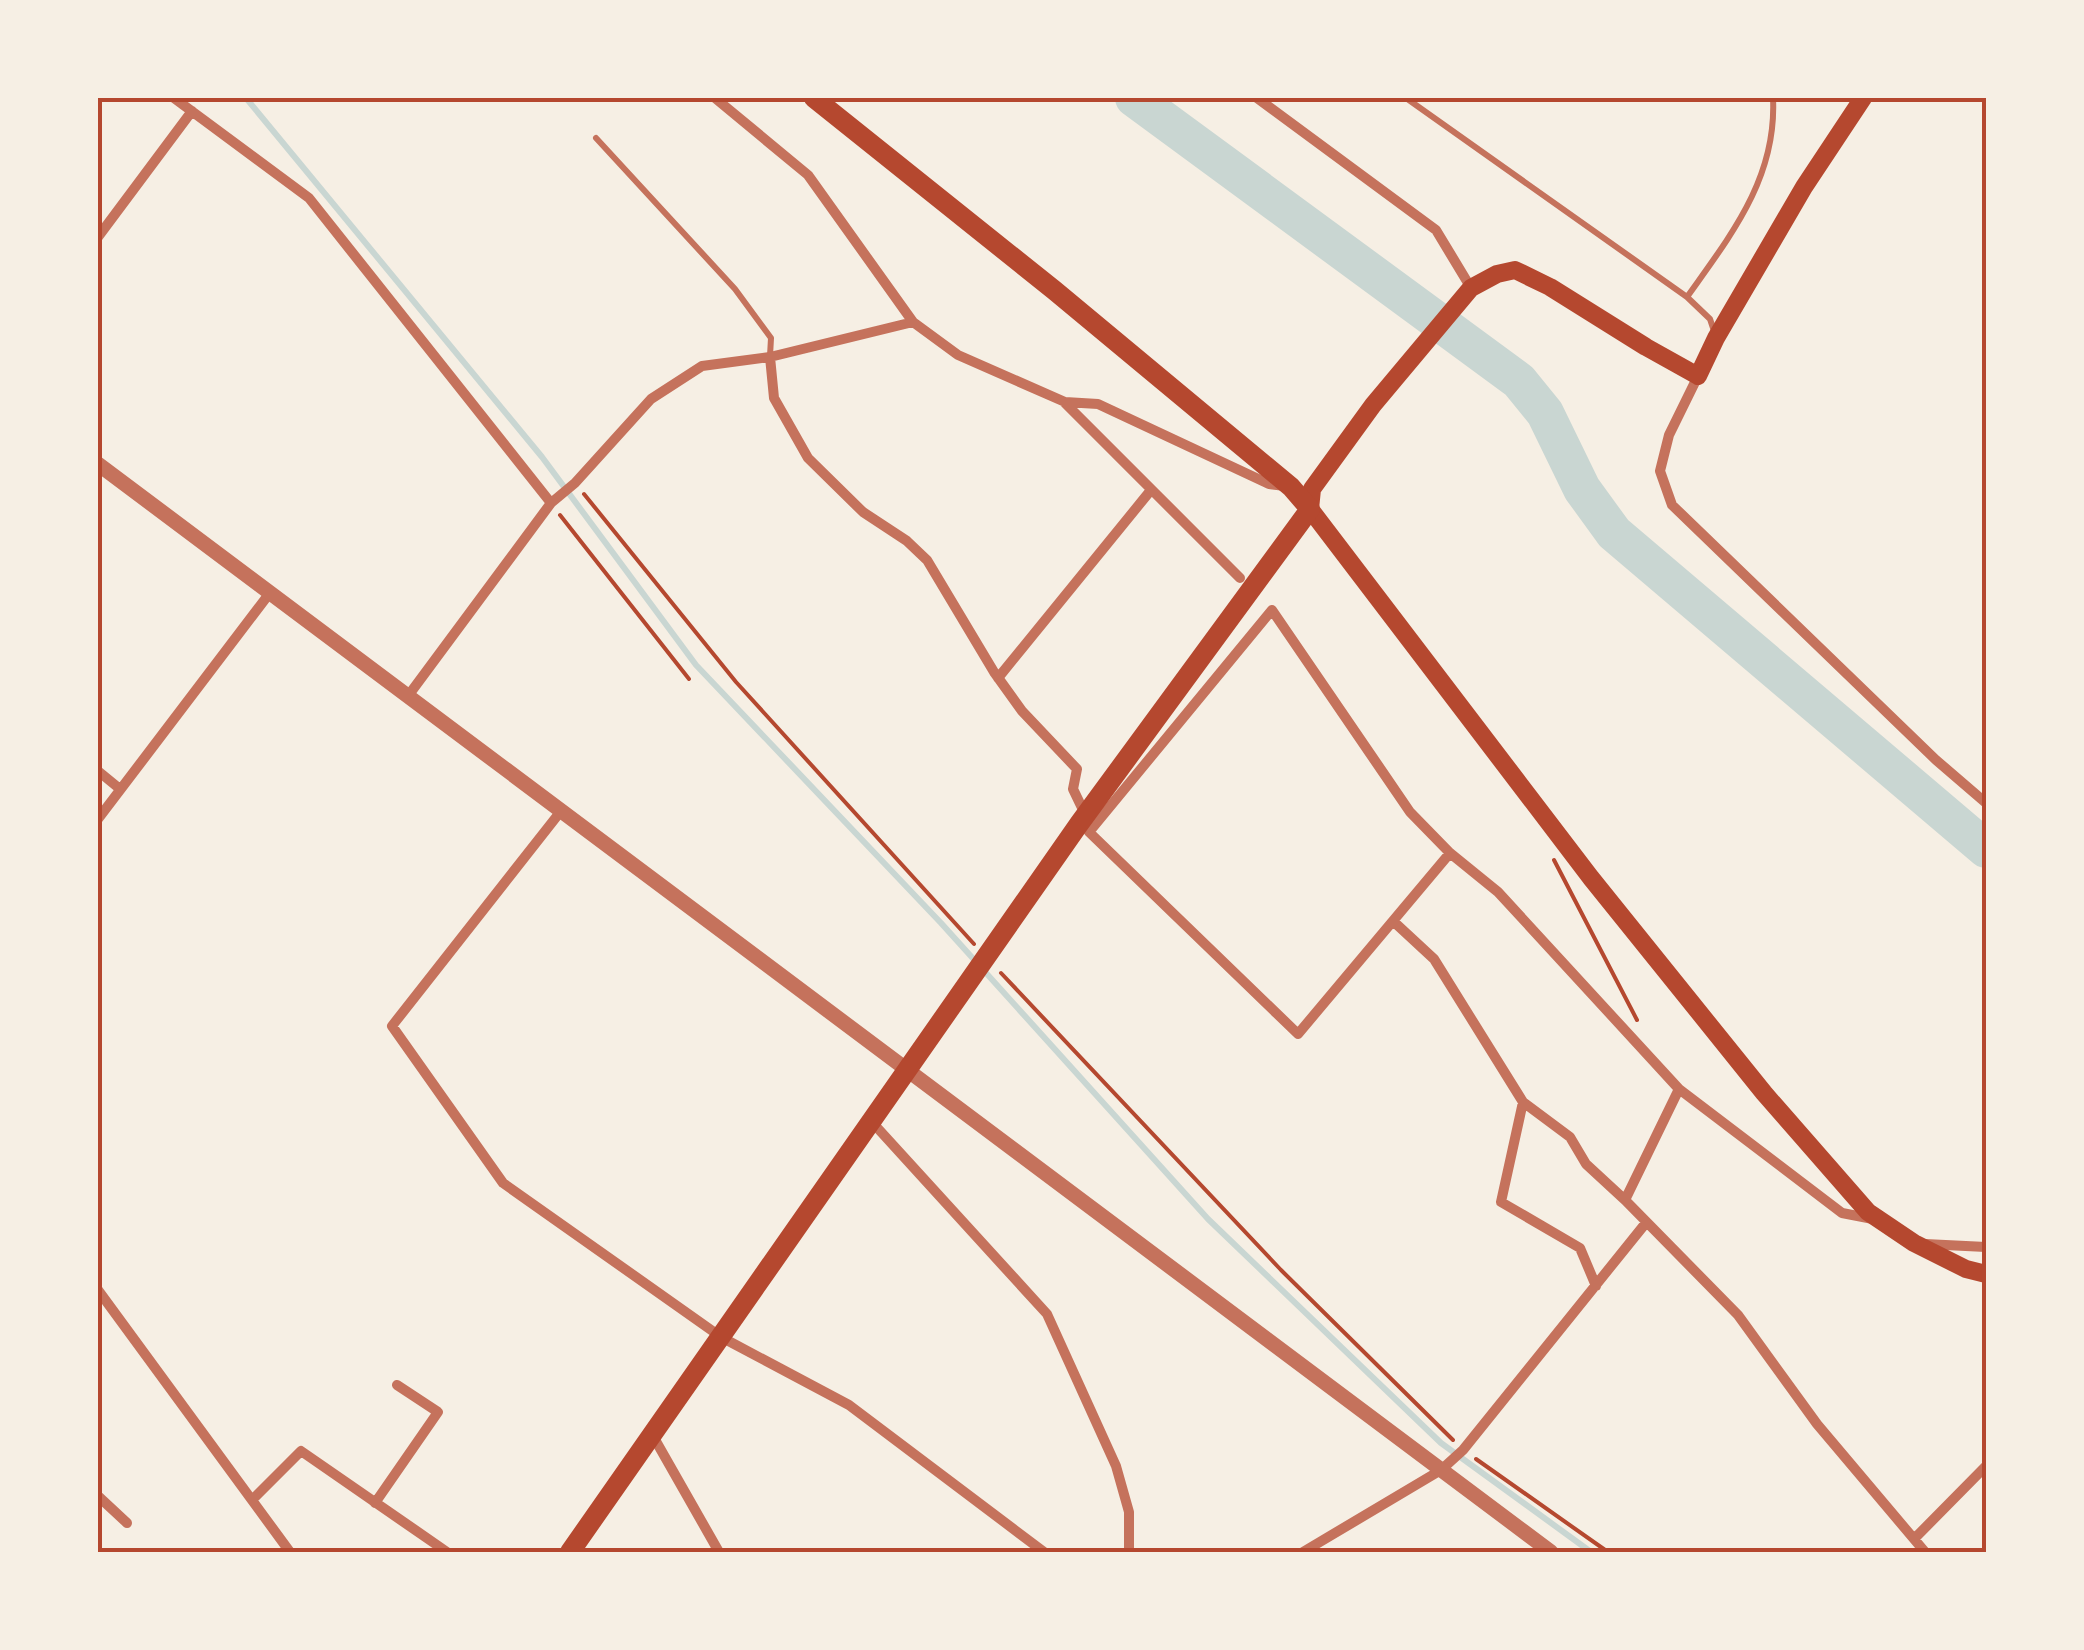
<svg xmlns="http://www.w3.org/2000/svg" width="2084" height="1650" viewBox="0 0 2084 1650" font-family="'Source Serif 4',serif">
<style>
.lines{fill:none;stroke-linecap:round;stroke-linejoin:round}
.stream{stroke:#c9d6d2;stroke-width:6}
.river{stroke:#c9d6d2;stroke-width:38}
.path{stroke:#b5482f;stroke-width:4}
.service{stroke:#c5725c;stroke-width:6}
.minor{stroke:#c5725c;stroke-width:10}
.tertiary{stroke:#c5725c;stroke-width:15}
.secondary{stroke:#b5482f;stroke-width:18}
.primary{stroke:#b5482f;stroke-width:20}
.neatline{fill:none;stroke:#b5482f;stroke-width:4}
</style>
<rect width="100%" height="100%" fill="#f6efe4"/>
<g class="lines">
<path class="stream" d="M 246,98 L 542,457 L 696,665 L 941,923 L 1208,1219 L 1441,1443 L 1591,1552"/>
<path class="river" d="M 1134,98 L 1519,381 L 1545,413 L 1582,489 L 1614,533 L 1986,849"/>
<path class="path" d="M 584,494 L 736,682 L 974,944
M 560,515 L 689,679
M 1554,860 L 1637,1020
M 1001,973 L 1281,1270 L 1453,1440
M 1476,1459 L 1608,1552"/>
<path class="service" d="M 1406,98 L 1687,297 L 1710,319 L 1714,331
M 596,138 L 735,289 L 771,338 L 770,356
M 1687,297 C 1731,235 1777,178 1773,98"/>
<path class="minor" d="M 174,98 L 309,198 L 551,503
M 715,98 L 808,175 L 913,322 L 958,355 L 1065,402 L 1098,404 L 1269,484 L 1285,486
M 1257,98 L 1436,230 L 1471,288
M 98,237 L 192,111
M 770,357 L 774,398 L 808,458 L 863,512 L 907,541 L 927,560 L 994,672 L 1022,711 L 1077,769 L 1073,789 L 1085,814
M 1698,376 L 1669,435 L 1660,471 L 1672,505 L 1936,760 L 1986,803
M 1065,403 L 1240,578
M 998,678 L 1151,490
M 408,696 L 551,503 L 575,483 L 651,399 L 702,366 L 770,357 L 913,322
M 98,771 L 120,789
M 561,811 L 392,1026 L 503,1183 L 721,1337 L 849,1405 L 1044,1552
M 98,819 L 269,594
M 1450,853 L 1298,1034 L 1089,832 L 1272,610 L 1410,812 L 1450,853 L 1498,892 L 1679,1089 L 1625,1200 L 1738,1315 L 1817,1424 L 1925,1552
M 1393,921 L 1434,959 L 1523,1102 L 1570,1137 L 1586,1164 L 1625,1200
M 1679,1089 L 1842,1213 L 1873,1219
M 1523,1102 L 1501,1202 L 1580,1248 L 1596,1286
M 872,1122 L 1047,1314 L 1116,1466 L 1129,1512 L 1129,1552
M 1925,1244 L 1986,1247
M 98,1290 L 290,1552
M 653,1436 L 719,1552
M 98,1496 L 127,1523
M 252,1500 L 301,1451 L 447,1552
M 375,1503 L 438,1412 L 397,1385
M 1914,1539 L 1986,1466
M 1303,1552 L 1441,1470 L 1463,1450 L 1645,1224"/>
<path class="tertiary" d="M 98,464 L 1551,1552"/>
<path class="secondary" d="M 1863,98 L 1804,187 L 1716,338 L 1698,376 L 1646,347 L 1550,287 L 1515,270 L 1497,274 L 1471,288 L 1373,405 L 1312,489 L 1310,509 L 1591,878 L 1764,1093 L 1868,1212 L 1914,1243 L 1966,1269 L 1986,1274"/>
<path class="primary" d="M 570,1552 L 1079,824 L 1310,509 L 1291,487 L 1054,290 L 814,98"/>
</g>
<rect width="2084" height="1650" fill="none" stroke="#f6efe4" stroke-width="200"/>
<rect x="100" y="100" width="1884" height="1450" class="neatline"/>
</svg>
